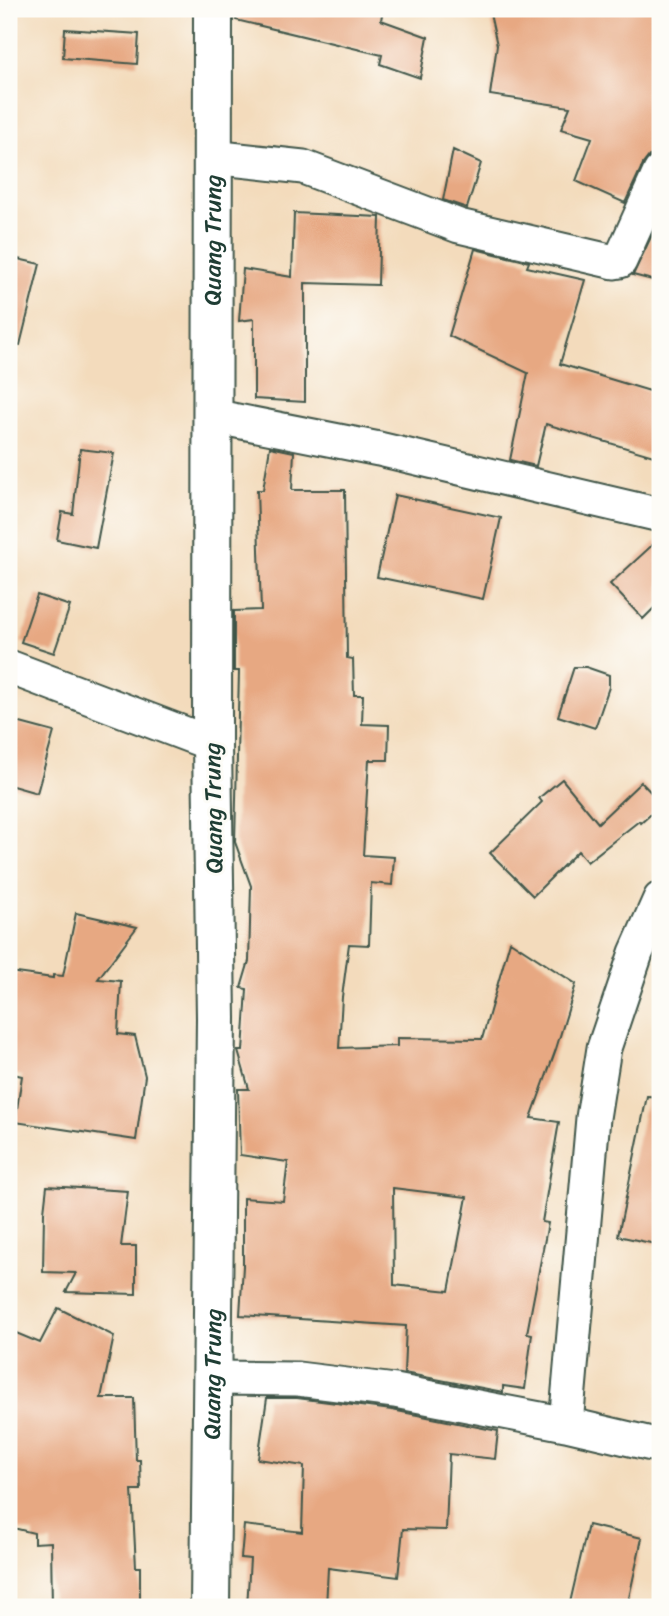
<svg xmlns="http://www.w3.org/2000/svg" width="669" height="1616" viewBox="0 0 669 1616" font-family="Sriracha,sans-serif">
<style>
.building{fill:#e7a882;fill-rule:evenodd}
.lines{fill:none;stroke-linecap:round;stroke-linejoin:round}
.minor-casing{stroke:#3f5548;stroke-width:37}
.primary-casing{stroke:#3f5548;stroke-width:42}
.minor{stroke:#fff;stroke-width:33}
.primary{stroke:#fff;stroke-width:38}
.labels{text-anchor:middle;dominant-baseline:central;stroke-width:6;stroke-linejoin:round;paint-order:stroke}
.street-label{font-size:24px;fill:#1f3d34;stroke:#fdfcf7}
</style>
<rect width="100%" height="100%" fill="#fdfcf7"/>
<filter id="ink" filterUnits="userSpaceOnUse"><feTurbulence type="fractalNoise" baseFrequency=".0143" numOctaves="2"/><feDisplacementMap in="SourceGraphic" scale="14" xChannelSelector="R" yChannelSelector="G"/><feConvolveMatrix kernelMatrix="1 2 1 2 8 2 1 2 1" color-interpolation-filters="sRGB"/></filter>
<filter id="wash" filterUnits="userSpaceOnUse"><feTurbulence type="fractalNoise" baseFrequency=".00686" numOctaves="4" result="noise"/><feDisplacementMap in="SourceGraphic" scale="28" xChannelSelector="R" yChannelSelector="G"/><feGaussianBlur stdDeviation="1.57" result="paint"/><feColorMatrix in="noise" values="0 0 0 0 0 0 0 0 0 0 0 0 0 0 0 0 0 1.4 0 .05"/><feComposite in="paint" operator="in"/></filter>
<g filter="url(#wash)">
<rect width="100%" height="100%" fill="#f3dbbc"/>
<g id="blocks">
<path class="building" d="M 237,9 L 383,9 L 381,20 L 428,37 L 420,78 L 380,64 L 382,55 L 236,20 Z
M 489,9 L 660,9 L 660,153 L 649,156 L 643,164 L 625,203 L 576,181 L 592,138 L 561,129 L 570,107 L 490,95 L 497,45 Z
M 65,29 L 139,34 L 137,64 L 63,58 Z
M 453,150 L 481,163 L 467,208 L 443,200 Z
M 294,213 L 380,217 L 378,285 L 305,283 L 305,402 L 254,399 L 254,319 L 239,321 L 243,269 L 292,277 Z
M 660,218 L 660,282 L 633,275 Z
M 475,249 L 529,262 L 527,267 L 585,280 L 560,364 L 660,394 L 660,458 L 546,424 L 536,466 L 510,460 L 528,373 L 449,336 Z
M 9,257 L 40,264 L 20,345 L 9,344 Z
M 270,447 L 294,452 L 292,490 L 345,490 L 347,658 L 353,659 L 354,695 L 363,695 L 362,724 L 389,725 L 388,760 L 369,760 L 363,855 L 394,857 L 392,885 L 371,883 L 369,945 L 349,944 L 342,997 L 339,1048 L 397,1046 L 397,1038 L 482,1039 L 510,941 L 576,984 L 556,1049 L 531,1118 L 559,1122 L 542,1222 L 548,1223 L 527,1333 L 532,1334 L 525,1389 L 503,1386 L 503,1392 L 404,1373 L 406,1326 L 240,1315 L 243,1266 L 243,1198 L 283,1201 L 288,1162 L 240,1155 L 238,1089 L 249,1089 L 238,1051 L 243,1051 L 247,989 L 241,988 L 249,961 L 251,886 L 235,842 L 239,671 L 234,671 L 234,611 L 261,610 L 257,490 L 263,490 ZM 393,1188 L 467,1197 L 449,1291 L 394,1285 Z
M 80,449 L 114,453 L 96,548 L 57,540 L 62,512 L 73,514 Z
M 395,495 L 501,518 L 483,599 L 377,577 Z
M 660,538 L 660,602 L 643,619 L 610,584 Z
M 37,595 L 70,606 L 54,653 L 21,642 Z
M 574,667 L 586,667 L 609,675 L 609,687 L 595,728 L 558,716 Z
M 9,720 L 54,732 L 37,793 L 9,785 Z
M 562,779 L 598,823 L 641,782 L 660,802 L 660,806 L 641,823 L 639,821 L 587,862 L 578,851 L 533,896 L 490,853 L 542,802 L 539,798 Z
M 76,913 L 137,927 L 98,979 L 121,981 L 118,1034 L 135,1036 L 145,1076 L 136,1140 L 15,1122 L 22,1076 L 9,1073 L 9,972 L 53,978 L 53,975 L 63,976 Z
M 647,1096 L 660,1097 L 660,1245 L 618,1236 Z
M 47,1186 L 128,1191 L 121,1246 L 136,1246 L 136,1294 L 66,1292 L 76,1273 L 43,1272 L 44,1212 Z
M 58,1308 L 114,1336 L 101,1398 L 134,1398 L 136,1460 L 140,1460 L 141,1490 L 132,1490 L 136,1567 L 140,1567 L 140,1607 L 52,1607 L 51,1542 L 34,1543 L 34,1533 L 9,1527 L 9,1330 L 40,1343 Z
M 267,1398 L 297,1398 L 392,1410 L 498,1431 L 495,1459 L 449,1454 L 446,1530 L 403,1529 L 398,1577 L 328,1568 L 326,1607 L 247,1607 L 250,1559 L 241,1558 L 244,1525 L 302,1532 L 304,1466 L 258,1459 Z
M 588,1525 L 642,1538 L 627,1607 L 569,1607 Z"/>
</g>
</g>
<g filter="url(#ink)">
<use href="#blocks" fill-opacity="0" stroke="#3f5548" stroke-width="2"/>
<g class="lines">
<defs>
<path id="minor" d="M 212,157 L 303,167 L 459,226 L 614,262 L 620,261 L 660,172
M 212,416 L 379,449 L 660,515
M 9,667 L 212,744
M 214,1378 L 298,1379 L 395,1391 L 566,1424 L 660,1446
M 566,1424 L 593,1118 L 604,1048 L 636,953 L 660,899"/>
<g id="primary">
<path id="s1" d="M 210,1607 L 216,1018 L 212,744 L 213,9"/>
</g>
</defs>
<use href="#minor" class="minor-casing"/>
<use href="#primary" class="primary-casing"/>
<use href="#minor" class="minor"/>
<use href="#primary" class="primary"/>
</g>
</g>
<g class="labels">
<g class="street-label">
<text stroke="none"><textPath href="#s1" startOffset="1367">Quang Trung</textPath></text>
<text transform="translate(213 808) rotate(-91)">Quang Trung</text>
<text stroke="none"><textPath href="#s1" startOffset="233">Quang Trung</textPath></text>
</g>
</g>
<rect width="669" height="1616" fill="none" stroke="#fdfcf7" stroke-width="35"/>
</svg>
